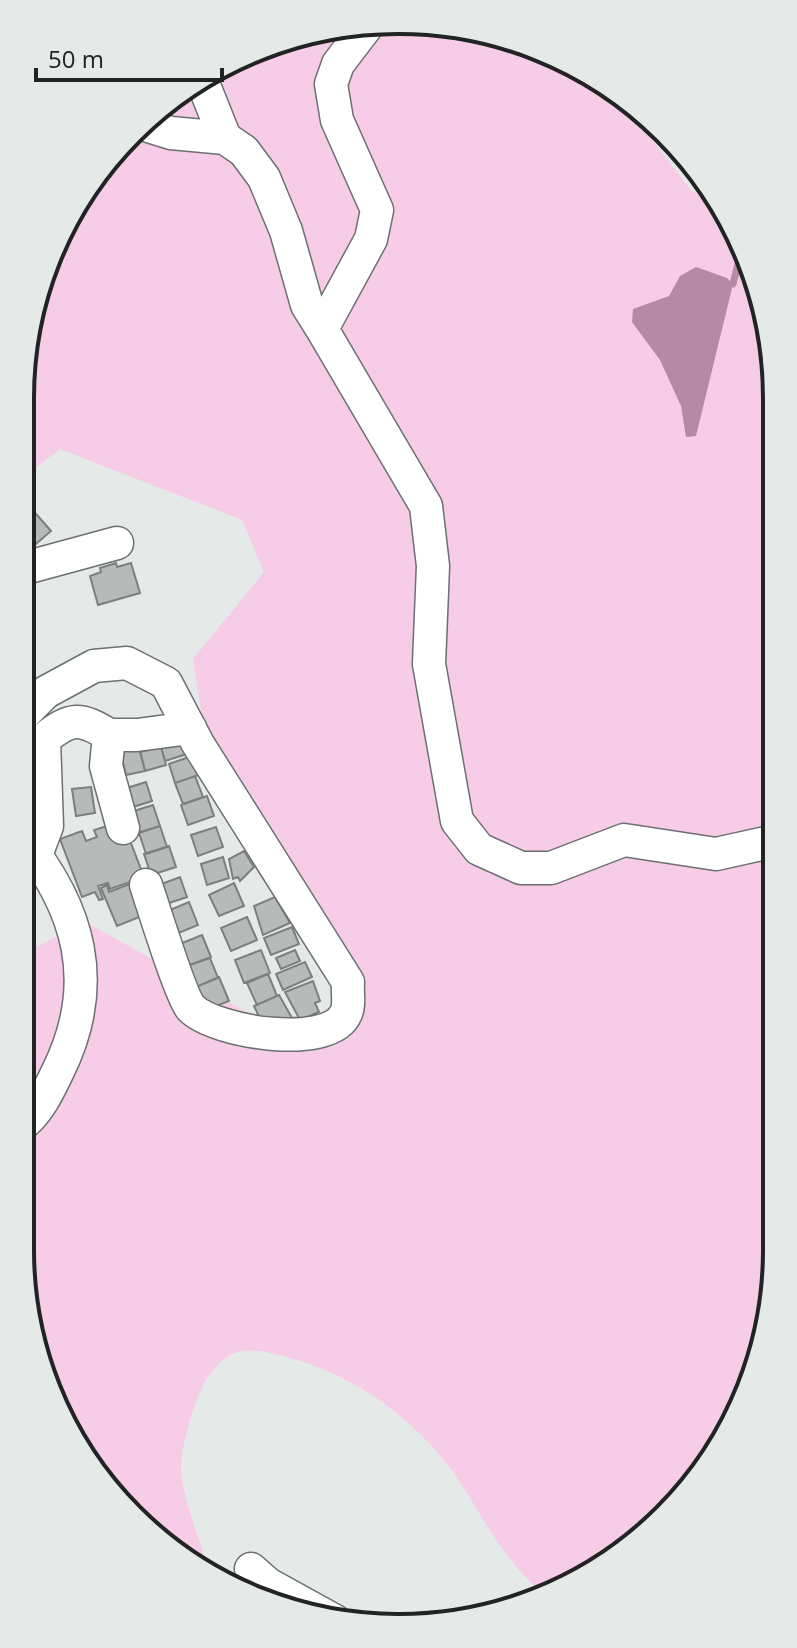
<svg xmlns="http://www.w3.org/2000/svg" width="797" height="1648" viewBox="0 0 797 1648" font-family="'Open Sans',sans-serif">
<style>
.green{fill:#f6cce6}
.water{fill:#b689a5}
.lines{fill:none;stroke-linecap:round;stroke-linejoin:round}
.stream{stroke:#b689a5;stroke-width:7}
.building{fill:#b6bab9;stroke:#7b807f;stroke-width:2}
.minor-casing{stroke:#6c7070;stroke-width:35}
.minor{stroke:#fff;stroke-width:32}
.rim{fill:none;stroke:#222323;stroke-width:4}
</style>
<rect width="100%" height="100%" fill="#e5eae9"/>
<path class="green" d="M 399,20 L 544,49 L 628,98 L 649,136 L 692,191 L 721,206 L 748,253 L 774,349 L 777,1250 L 748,1395 L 683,1499 L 566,1589 L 545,1595 C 509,1566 489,1528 465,1490 C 425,1425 358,1375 284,1356 C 247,1347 231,1345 207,1378 C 196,1395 179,1451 181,1471 C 184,1500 196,1530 205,1558 L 205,1573 L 99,1480 L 40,1372 L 20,1249 L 20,955 L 86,922 L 287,1035 L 354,990 L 206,744 L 193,659 L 264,572 L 242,520 L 60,449 L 20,480 L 20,398 L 49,253 L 131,131 L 254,49 Z"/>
<path class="water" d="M 696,267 L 727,278 L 733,284 L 696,436 L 686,437 L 681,406 L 660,360 L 632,322 L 633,309 L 669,296 L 680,276 Z"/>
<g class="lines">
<path class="stream" d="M 733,284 L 743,244"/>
</g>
<path class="building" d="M 30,507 L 51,531 L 30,549 L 20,538 L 20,509 Z
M 116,563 L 117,567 L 131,563 L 140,593 L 98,605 L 90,576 L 101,572 L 100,568 Z
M 183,739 L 187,754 L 165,761 L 161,747 Z
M 139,746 L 145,771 L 126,775 L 120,750 Z
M 161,747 L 166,765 L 145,771 L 140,752 Z
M 192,756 L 199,775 L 175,783 L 169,764 Z
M 195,776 L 203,797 L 183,804 L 175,783 Z
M 146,782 L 152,801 L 130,808 L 124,789 Z
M 91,787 L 95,813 L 76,816 L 72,789 Z
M 207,796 L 214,816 L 188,825 L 181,805 Z
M 153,805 L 160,826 L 137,833 L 131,812 Z
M 110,825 L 127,833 L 144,877 L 110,889 L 108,883 L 98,886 L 103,899 L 99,900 L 95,892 L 82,897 L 60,839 L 82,831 L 86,841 L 97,837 L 94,830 Z
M 160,826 L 167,847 L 146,854 L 139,833 Z
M 216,827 L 223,847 L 198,856 L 191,835 Z
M 169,846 L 176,867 L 151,875 L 144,854 Z
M 244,851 L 254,867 L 240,881 L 238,877 L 233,879 L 229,859 Z
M 223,857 L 229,878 L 207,885 L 201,864 Z
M 180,877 L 187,897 L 163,905 L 156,886 Z
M 234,883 L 244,906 L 219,916 L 209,895 Z
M 130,884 L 142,916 L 117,926 L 101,888 L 107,885 L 109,892 Z
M 275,897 L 290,923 L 263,935 L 254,906 Z
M 189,902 L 198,925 L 174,935 L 165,912 Z
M 247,917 L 257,940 L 231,951 L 221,928 Z
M 292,927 L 299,944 L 271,955 L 264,938 Z
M 202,935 L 211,957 L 187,966 L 177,945 Z
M 261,950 L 270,973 L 244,983 L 235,960 Z
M 295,950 L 300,961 L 281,969 L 276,958 Z
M 210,958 L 218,978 L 196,987 L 187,966 Z
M 305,962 L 312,977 L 283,990 L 276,974 Z
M 268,974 L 277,996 L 257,1005 L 247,983 Z
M 219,977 L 229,1001 L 211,1008 L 196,987 Z
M 313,981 L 320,1001 L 315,1003 L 319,1012 L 300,1020 L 285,992 Z
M 279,995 L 292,1018 L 275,1025 L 262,1023 L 254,1006 Z"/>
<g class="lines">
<defs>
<path id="minor" d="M 203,83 L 225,138
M 142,124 L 171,133 L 225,138 L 244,151 L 264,178 L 286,231 L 307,305 L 322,329 L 371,239 L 377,210 L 337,120 L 331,84 L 338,64 L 367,26
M 322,329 L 426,506 L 433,566 L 429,664 L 457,821 L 479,849 L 521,868 L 551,868 L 624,840 L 716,854 L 775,841
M 20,573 L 25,568 L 117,543
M 20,718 L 46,692 L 94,666 L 127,663 L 166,683 L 198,744 L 348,982 C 347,991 350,1005 346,1013 C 330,1051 214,1032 191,1008 C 181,997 153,906 146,885
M 109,735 L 137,735 L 190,728
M 36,855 L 47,826 L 44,739 C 71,717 80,717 109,735 L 106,766 L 123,828
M 20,1126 C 37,1115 49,1090 58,1071 C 101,984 80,908 20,835
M 251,1569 L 268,1584 L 335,1621"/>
</defs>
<use href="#minor" class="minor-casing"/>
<use href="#minor" class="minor"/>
</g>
<path d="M0 0H797V1648H0ZM398 34H399A364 364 0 0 1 763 398V1250A364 364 0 0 1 399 1614H398A364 364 0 0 1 34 1250V398A364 364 0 0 1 398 34Z" fill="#e5eae9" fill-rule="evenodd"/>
<path class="rim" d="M398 34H399A364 364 0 0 1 763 398V1250A364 364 0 0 1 399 1614H398A364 364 0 0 1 34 1250V398A364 364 0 0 1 398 34Z"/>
<path d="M36 68v12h186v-12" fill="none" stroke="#222323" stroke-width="4"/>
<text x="48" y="68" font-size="24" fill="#222323" stroke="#e5eae9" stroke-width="6" paint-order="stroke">50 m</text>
</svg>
